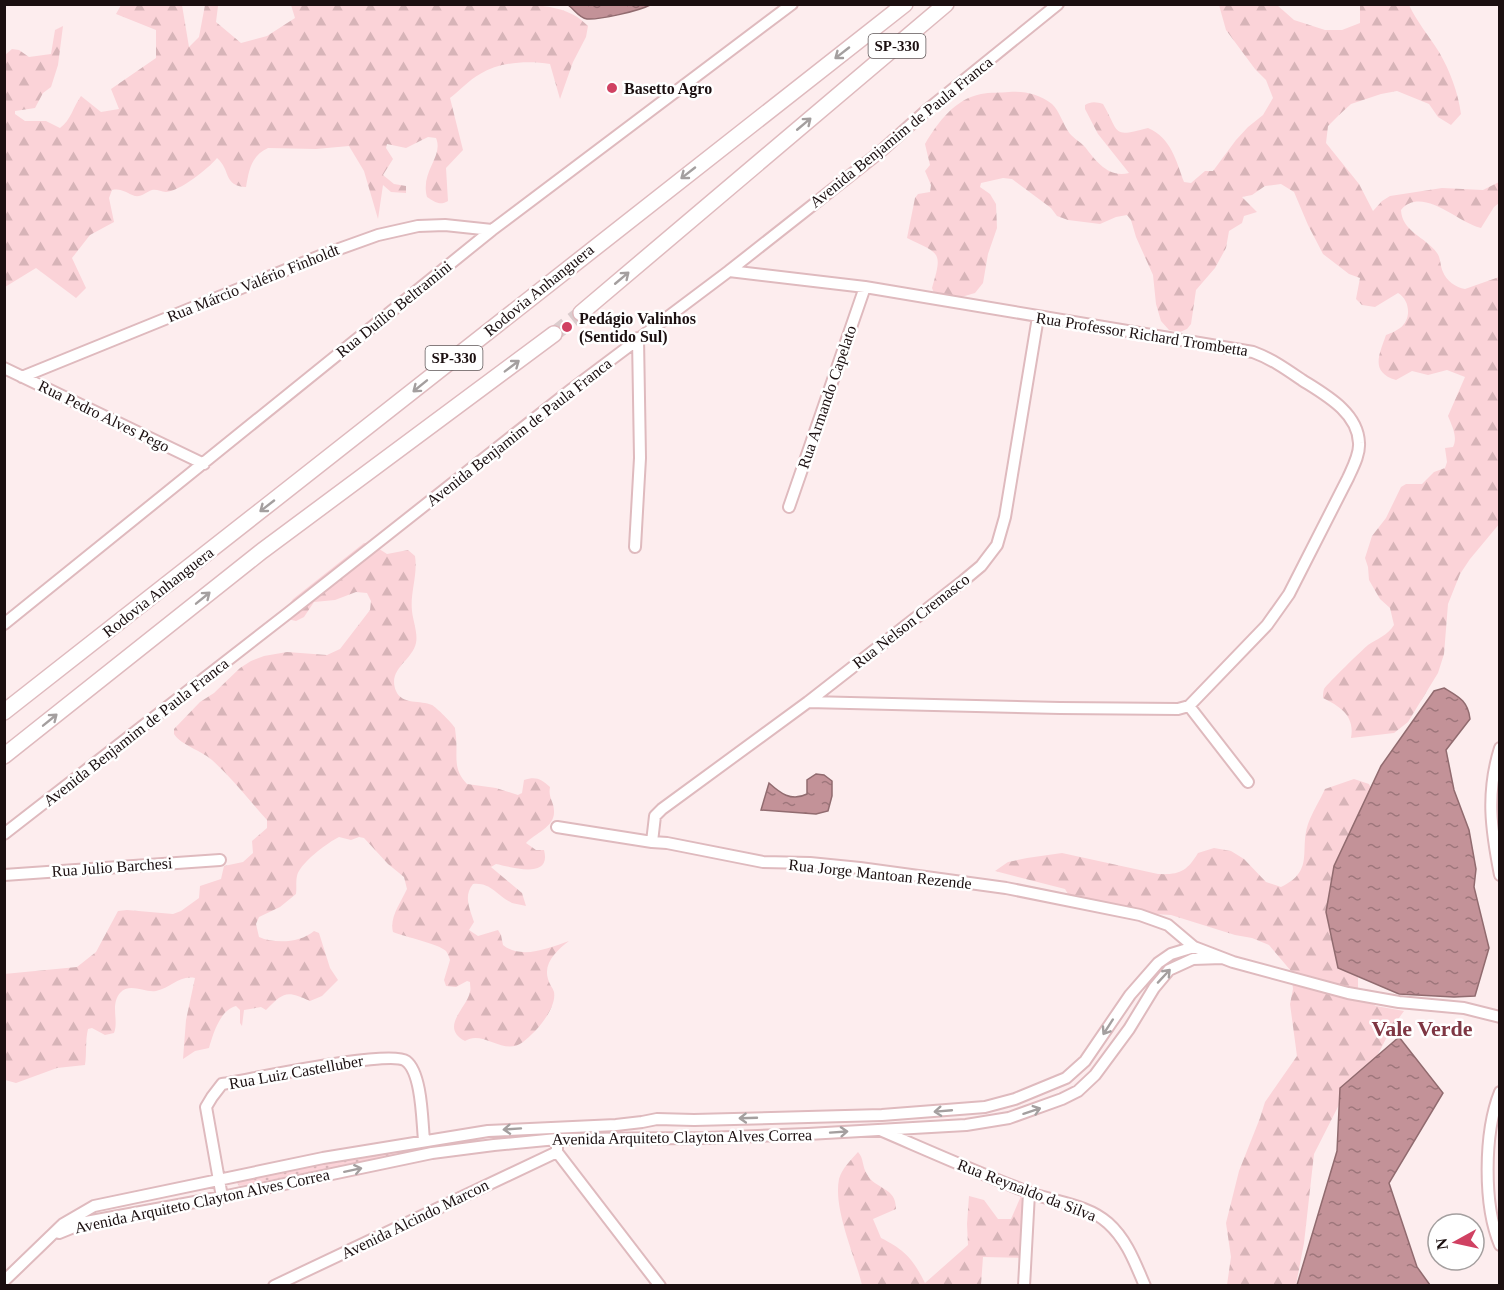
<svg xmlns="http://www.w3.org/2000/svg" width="1504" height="1290" viewBox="0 0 1504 1290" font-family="Georgia,serif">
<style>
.grass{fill:url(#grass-dots)}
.forest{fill:url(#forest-firs)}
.water{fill:url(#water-ripples);stroke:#916b6f;stroke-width:1.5}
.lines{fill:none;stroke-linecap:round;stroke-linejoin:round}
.highway-tunnel{stroke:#dbcccd;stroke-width:15;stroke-dasharray:15 8;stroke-linecap:butt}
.minor-casing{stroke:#dfbabe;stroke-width:14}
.highway-casing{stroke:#dfbabe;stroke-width:18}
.minor{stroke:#fff;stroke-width:10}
.highway{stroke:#fff;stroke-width:15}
.oneway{stroke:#a49f9f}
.poi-dot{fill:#d04162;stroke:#fff;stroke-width:2}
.labels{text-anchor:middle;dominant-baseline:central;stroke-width:5;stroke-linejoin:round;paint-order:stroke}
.shield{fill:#fff;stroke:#5f5758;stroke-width:1.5}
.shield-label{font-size:15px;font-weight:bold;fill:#1b0f10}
.poi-label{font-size:16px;font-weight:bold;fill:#1b0f10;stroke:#fff;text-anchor:start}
.street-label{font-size:16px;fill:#1b0f10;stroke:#fff}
.district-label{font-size:22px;font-weight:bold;fill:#7e3643;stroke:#fff}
</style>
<defs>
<pattern id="grass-dots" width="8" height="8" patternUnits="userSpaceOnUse" patternTransform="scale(1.5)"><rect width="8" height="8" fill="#fbd3d8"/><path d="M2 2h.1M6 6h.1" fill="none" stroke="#d7b4b8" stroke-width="1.8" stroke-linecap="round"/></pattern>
<pattern id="forest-firs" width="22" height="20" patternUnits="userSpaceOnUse" patternTransform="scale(1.5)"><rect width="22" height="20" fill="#fbd3d8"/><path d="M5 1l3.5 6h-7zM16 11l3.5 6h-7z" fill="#d7b4b8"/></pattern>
<pattern id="water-ripples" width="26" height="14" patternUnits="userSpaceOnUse" patternTransform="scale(1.5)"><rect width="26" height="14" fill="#c39298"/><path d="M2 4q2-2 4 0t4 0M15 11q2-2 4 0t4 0" fill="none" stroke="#9e767b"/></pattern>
</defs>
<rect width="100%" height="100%" fill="#fdedee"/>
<path class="grass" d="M 400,1149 L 400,1155 L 239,1186 L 236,1181 Z"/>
<path class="forest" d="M 522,4 C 546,6 570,7 588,26 L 586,37 L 573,62 L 560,99 L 550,64 C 528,60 500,62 480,74 C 469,80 459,91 450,98 L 463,150 L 446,168 L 448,201 C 440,206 435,202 427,197 C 420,171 444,157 436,138 L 428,137 L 406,148 L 387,144 L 386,148 L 393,159 L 383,175 L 394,184 L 406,186 L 406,193 L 391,192 L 383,185 L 378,219 L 364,171 L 349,146 L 316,149 L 268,148 C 251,156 249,170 246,187 C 223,186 231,170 217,158 C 208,169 180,191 166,192 C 161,192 157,189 152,190 C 146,192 142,197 135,196 C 126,193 122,188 112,190 L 109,198 L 114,222 L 90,235 L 72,258 L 86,288 L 76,298 L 36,268 L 5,287 L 5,55 L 12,49 L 19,50 L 29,57 L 51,54 L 55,30 L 63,26 L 58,65 L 51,87 L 43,93 L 35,108 L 15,111 L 15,114 L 25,121 L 46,121 L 60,128 C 71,120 73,107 81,96 L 101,112 L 119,109 L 111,89 L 156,58 L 156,30 L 116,14 L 121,5 L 182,5 L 189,47 L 199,37 L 205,5 L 220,5 L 218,6 L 216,22 L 241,43 L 267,36 L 295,18 L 291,5 Z
M 1219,5 L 1277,5 L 1294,20 L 1325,30 L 1342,30 L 1360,23 L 1360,5 L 1409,5 C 1417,22 1429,36 1439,52 C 1450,71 1458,92 1461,114 L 1451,125 L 1438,117 L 1429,104 L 1397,91 L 1381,94 L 1351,104 L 1339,115 L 1328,126 L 1326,143 L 1359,184 L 1373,211 L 1382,201 L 1390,196 L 1442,188 L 1483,190 L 1499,182 L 1499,203 L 1494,207 L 1481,228 C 1458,223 1422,185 1401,210 C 1402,232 1426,237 1437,253 C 1441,258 1440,266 1443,272 C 1446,280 1456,288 1465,289 L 1499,277 L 1500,523 L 1470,559 L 1460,574 L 1448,604 L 1444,654 L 1438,673 L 1408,722 L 1394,733 L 1351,738 C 1355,716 1341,707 1323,698 C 1323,694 1323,693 1324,689 C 1328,683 1362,650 1368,645 C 1377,639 1388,635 1394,625 L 1390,608 L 1380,599 L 1369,580 L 1368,567 L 1365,558 L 1372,536 L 1386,518 L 1401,487 L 1406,484 L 1422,484 L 1434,472 L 1445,468 L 1447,462 L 1445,448 L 1453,447 C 1458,437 1452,426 1448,416 L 1465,377 L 1447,370 L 1428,375 L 1412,371 L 1396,380 C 1370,372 1379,355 1386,335 C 1391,333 1396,331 1400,328 C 1412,319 1410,300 1398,293 L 1375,307 L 1362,305 L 1356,299 L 1360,278 L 1349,274 L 1323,254 L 1308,225 L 1294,192 L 1281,184 L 1265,186 L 1252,195 L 1242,197 L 1257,212 L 1244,216 L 1242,223 L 1229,231 L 1226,248 L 1215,268 L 1196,290 L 1191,324 L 1187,329 L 1180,332 L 1169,330 L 1161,321 L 1156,304 L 1153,275 L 1136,237 L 1131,220 L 1127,215 L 1116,217 L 1100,224 L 1068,220 L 1057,216 L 1051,208 L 1012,179 L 1003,178 L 981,183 L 980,187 L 990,194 L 996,204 L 997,228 L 988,254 L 983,283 L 975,293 L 958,298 L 943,297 L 934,293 L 932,288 C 943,251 940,254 907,238 L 915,198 L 918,194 L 930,192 L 931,185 L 925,171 L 930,165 L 925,144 C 938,122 955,99 981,94 C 990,92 1000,93 1009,92 C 1024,91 1039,94 1052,104 C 1060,112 1062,122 1068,131 C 1072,138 1080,141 1085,147 C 1096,161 1108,178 1129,173 L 1098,134 L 1085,109 L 1085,105 C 1091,101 1097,102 1103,104 C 1120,133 1111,138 1148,128 C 1171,138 1176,160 1184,182 L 1191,183 L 1205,171 L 1213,171 L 1236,140 L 1248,127 L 1263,115 L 1273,98 L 1266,80 L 1255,69 L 1226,30 Z
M 364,543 L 370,543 L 387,554 L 408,550 L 415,556 C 418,575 410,593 412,611 C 413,621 418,633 416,643 C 412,661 387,669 396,691 C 402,705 421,700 432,705 C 436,707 453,724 455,728 C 455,729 456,736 456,737 C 458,757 452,768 467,784 L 496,788 L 518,795 L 522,793 L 524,780 C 536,776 541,779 550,787 C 548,799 554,801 554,811 C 555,827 535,833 526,843 L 536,850 L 544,850 C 552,880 511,867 496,864 L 491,867 L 522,893 L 526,906 C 522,905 516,904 512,903 C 497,896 491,882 473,884 C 463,896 470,909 474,922 L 469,930 L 478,936 L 498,930 L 501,935 L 503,945 C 521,960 549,948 569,941 C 557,950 543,963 548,979 C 549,984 553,988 554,992 C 557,1009 535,1033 523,1042 C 504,1057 483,1029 465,1041 C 439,1027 467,1008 470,992 C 471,989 470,986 470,982 L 467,981 L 456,987 L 446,986 L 444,980 L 450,960 C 449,957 448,954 446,951 C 439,944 405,937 393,932 C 389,918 401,902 407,889 L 404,877 L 388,864 L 364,838 L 359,837 L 351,840 L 339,837 C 327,843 306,859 299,871 C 295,877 297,887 296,894 L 280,907 L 259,917 L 256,924 L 259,937 C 275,944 300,943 314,931 L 319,933 L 330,968 L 338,980 L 322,996 L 310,1001 C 286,990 284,992 266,1010 L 261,1007 L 244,1010 L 242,1026 L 240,1023 L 240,1010 L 236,1006 C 220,1010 213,1034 209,1048 L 195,1051 L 183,1059 L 186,1020 L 195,978 C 179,975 171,988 156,991 C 144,993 130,982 120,993 C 110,1005 119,1020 114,1033 L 105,1035 L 92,1028 L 88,1029 C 85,1042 87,1052 85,1065 L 57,1068 L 16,1083 L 5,1080 L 4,974 L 77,967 L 96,952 L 118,911 L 127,910 L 173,914 L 181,911 L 199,898 L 200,886 L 221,879 L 224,866 L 243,862 L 253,853 L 252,841 L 267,828 L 267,820 C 249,800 232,778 212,760 C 201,750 182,746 174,734 L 174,729 L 200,702 L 214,693 L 240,668 L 251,661 L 264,656 L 287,652 L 327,655 L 340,649 L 370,610 L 371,601 L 367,593 L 356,592 L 335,600 L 314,602 L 304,617 L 296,621 L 287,619 L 284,612 L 293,599 Z
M 1354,779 L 1369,784 L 1375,797 L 1358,974 L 1358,988 L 1374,991 L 1369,993 L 1368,1001 L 1376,1006 L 1404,1011 L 1391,1029 L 1373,1064 L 1345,1093 L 1314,1154 L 1304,1243 L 1296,1285 L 1227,1285 L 1231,1257 L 1226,1223 L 1239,1171 L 1260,1118 L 1265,1102 L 1297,1056 L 1290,1004 L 1293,989 L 1291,971 L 1269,945 L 1252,938 L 1235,935 L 1171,915 L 1121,912 L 1105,914 L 1090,911 L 1075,906 L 1065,889 L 995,871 L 1008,862 L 1027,858 L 1062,853 L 1158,874 C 1180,875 1187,871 1198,853 L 1214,848 L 1231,851 L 1244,859 L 1266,882 L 1281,887 C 1317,870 1297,848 1310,819 C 1314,809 1320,800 1325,789 Z
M 858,1152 C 864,1158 862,1167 867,1174 C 875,1190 896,1186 896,1209 L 873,1219 L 881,1238 C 905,1250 913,1259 925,1283 L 968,1245 L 967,1224 L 969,1196 L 984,1200 L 998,1219 L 1011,1219 L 1021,1196 C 1035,1221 1038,1232 1026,1258 L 983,1257 L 981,1285 L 862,1285 C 855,1256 833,1209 839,1179 C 842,1168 851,1160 858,1152 Z"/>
<path class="water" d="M 568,5 L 650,5 C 639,11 599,20 587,19 C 579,18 574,9 568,5 Z
M 1444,688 C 1459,697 1468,701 1470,719 L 1446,750 L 1454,790 L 1469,830 L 1476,869 L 1474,887 L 1489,948 L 1475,996 L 1454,997 L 1399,994 L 1338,968 L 1326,912 L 1334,866 L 1381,766 L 1434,691 Z
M 816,774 L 824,775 L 832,781 L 832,796 L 828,811 L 816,814 L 761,810 L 769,783 C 780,793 791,802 807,794 L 807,780 Z
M 1399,1037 L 1443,1093 L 1389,1183 L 1417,1267 L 1430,1285 L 1297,1285 L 1337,1151 L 1340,1088 Z"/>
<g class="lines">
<path class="highway-tunnel" d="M 554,334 L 581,313"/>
<defs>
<path id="minor" d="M 729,271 L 865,287 L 1253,352 C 1272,359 1286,369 1302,380 C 1324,394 1358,412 1359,443 C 1360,454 1353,467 1348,478 L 1289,594 L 1267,625 L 1189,706 L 1178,709 L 1060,708 L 808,702
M 4,368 L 204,464
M 22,377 L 325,254 L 378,235 L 418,226 L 445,225 L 492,230
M 789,507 L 865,287
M 635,547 L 640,458 L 638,338
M 4,624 L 492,230 L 792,4
M 1189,706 L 1248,782
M 1500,748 C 1486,793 1491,829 1500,875
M 557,827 L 652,842 L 667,843 L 763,862 L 810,863 L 860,868 L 1006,888 L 1140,915 L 1168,925 L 1194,947 L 1233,962 L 1348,993 L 1399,1002 L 1464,1008 L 1500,1017
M 4,834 L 287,614 L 572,389 L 729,271 L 880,152 L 926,111 L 1058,4
M 652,842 L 655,816 L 662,809 L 808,702 L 963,581 L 981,566 L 997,545 L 1005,517 L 1038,317
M 4,875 L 220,860
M 1500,1092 C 1484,1132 1483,1205 1500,1245
M 880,1130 C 929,1151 978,1173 1028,1192 C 1053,1202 1087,1204 1108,1223 C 1127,1240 1135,1263 1145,1286
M 557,1147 L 557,1152 L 660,1286
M 222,1197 L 206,1107 L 212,1097 L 222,1084 C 249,1080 390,1049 406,1061 C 422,1073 422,1121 424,1140
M 59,1233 L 86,1222 L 222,1197 L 432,1153 L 494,1145 L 557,1139 L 706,1138 L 808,1134 L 966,1125 L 1009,1118 L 1062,1099 L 1078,1091 L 1095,1075 L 1129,1029 L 1154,988 L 1169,970 L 1193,959 L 1222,958
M 4,1281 L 63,1224 L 94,1206 L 323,1158 L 488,1131 L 616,1125 L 642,1122 L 657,1119 L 694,1120 L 882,1115 L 985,1107 L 1015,1099 L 1066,1078 L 1085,1061 L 1130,995 L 1158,963 L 1171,954 L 1194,947
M 274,1286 L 557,1152
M 1024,1286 L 1029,1193"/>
<path id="highway" d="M 581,313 L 946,4
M 4,712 C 305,477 603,239 905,4
M 4,756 L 262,551 L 554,334"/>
</defs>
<use href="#minor" class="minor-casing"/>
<use href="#highway" class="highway-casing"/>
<use href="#minor" class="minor"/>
<use href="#highway" class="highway"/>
</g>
<defs><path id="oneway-shaft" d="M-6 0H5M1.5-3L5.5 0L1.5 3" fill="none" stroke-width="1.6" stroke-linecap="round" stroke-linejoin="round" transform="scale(1.5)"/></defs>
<g class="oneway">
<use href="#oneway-shaft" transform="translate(842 53) rotate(142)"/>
<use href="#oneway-shaft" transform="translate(804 124) rotate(-40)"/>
<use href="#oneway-shaft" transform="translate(688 173) rotate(142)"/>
<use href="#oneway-shaft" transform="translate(622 278) rotate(-40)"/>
<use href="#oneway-shaft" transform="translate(512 366) rotate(-37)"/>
<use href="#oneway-shaft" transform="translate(420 386) rotate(141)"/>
<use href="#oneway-shaft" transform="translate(267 506) rotate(142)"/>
<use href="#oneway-shaft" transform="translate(203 598) rotate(-39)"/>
<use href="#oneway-shaft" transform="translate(50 720) rotate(-39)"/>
<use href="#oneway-shaft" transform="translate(1164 976) rotate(-47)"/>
<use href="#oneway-shaft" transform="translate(1108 1027) rotate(123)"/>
<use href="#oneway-shaft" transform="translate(943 1111) rotate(175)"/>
<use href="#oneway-shaft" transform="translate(1032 1111) rotate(-18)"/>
<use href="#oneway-shaft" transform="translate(748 1118) rotate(178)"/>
<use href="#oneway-shaft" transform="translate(512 1129) rotate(176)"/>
<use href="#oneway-shaft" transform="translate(839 1132) rotate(-4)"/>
<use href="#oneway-shaft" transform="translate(353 1170) rotate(-12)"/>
</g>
<g class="poi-dot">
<circle cx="612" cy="88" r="6"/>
<circle cx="567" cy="327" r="6"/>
</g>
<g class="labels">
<g class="shield">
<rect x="868.5" y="34" width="57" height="24" rx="4.5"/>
<rect x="425.5" y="346" width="57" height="24" rx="4.5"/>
</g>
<g class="shield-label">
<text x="897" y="46">SP-330</text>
<text x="454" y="358">SP-330</text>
</g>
<g class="poi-label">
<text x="624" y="88">Basetto Agro</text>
<text x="579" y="318">Pedágio Valinhos<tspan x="579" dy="18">(Sentido Sul)</tspan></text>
</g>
<g class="street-label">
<text transform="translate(901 132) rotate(-39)">Avenida Benjamim de Paula Franca</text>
<text transform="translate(253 283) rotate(-22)">Rua Márcio Valério Finholdt</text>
<text transform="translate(539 290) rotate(-39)">Rodovia Anhanguera</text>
<text transform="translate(394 309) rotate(-39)">Rua Duílio Beltramini</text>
<text transform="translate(1142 334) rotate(9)">Rua Professor Richard Trombetta</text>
<text transform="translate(827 397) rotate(-71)">Rua Armando Capelato</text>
<text transform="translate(104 416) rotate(26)">Rua Pedro Alves Pego</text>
<text transform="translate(519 432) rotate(-38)">Avenida Benjamim de Paula Franca</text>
<text transform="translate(158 592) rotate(-38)">Rodovia Anhanguera</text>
<text transform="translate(911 621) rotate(-38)">Rua Nelson Cremasco</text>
<text transform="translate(136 732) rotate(-38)">Avenida Benjamim de Paula Franca</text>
<text transform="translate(112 867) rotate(-4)">Rua Julio Barchesi</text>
<text transform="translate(880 874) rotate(6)">Rua Jorge Mantoan Rezende</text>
<text transform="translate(296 1072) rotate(-10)">Rua Luiz Castelluber</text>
<text transform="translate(682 1137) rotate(-1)">Avenida Arquiteto Clayton Alves Correa</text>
<text transform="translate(1027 1190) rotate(21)">Rua Reynaldo da Silva</text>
<text transform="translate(202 1201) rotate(-12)">Avenida Arquiteto Clayton Alves Correa</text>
<text transform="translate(415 1219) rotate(-26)">Avenida Alcindo Marcon</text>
</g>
<g class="district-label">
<text x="1422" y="1028">Vale Verde</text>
</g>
</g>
<rect width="1504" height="1290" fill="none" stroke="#1b0f10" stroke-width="12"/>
<g transform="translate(1456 1242) rotate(262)"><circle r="28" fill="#ffffff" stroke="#a49f9f" stroke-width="1.5"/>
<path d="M0-4.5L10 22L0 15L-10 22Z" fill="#d04162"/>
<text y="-9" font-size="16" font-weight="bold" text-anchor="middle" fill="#1b0f10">N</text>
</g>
</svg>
